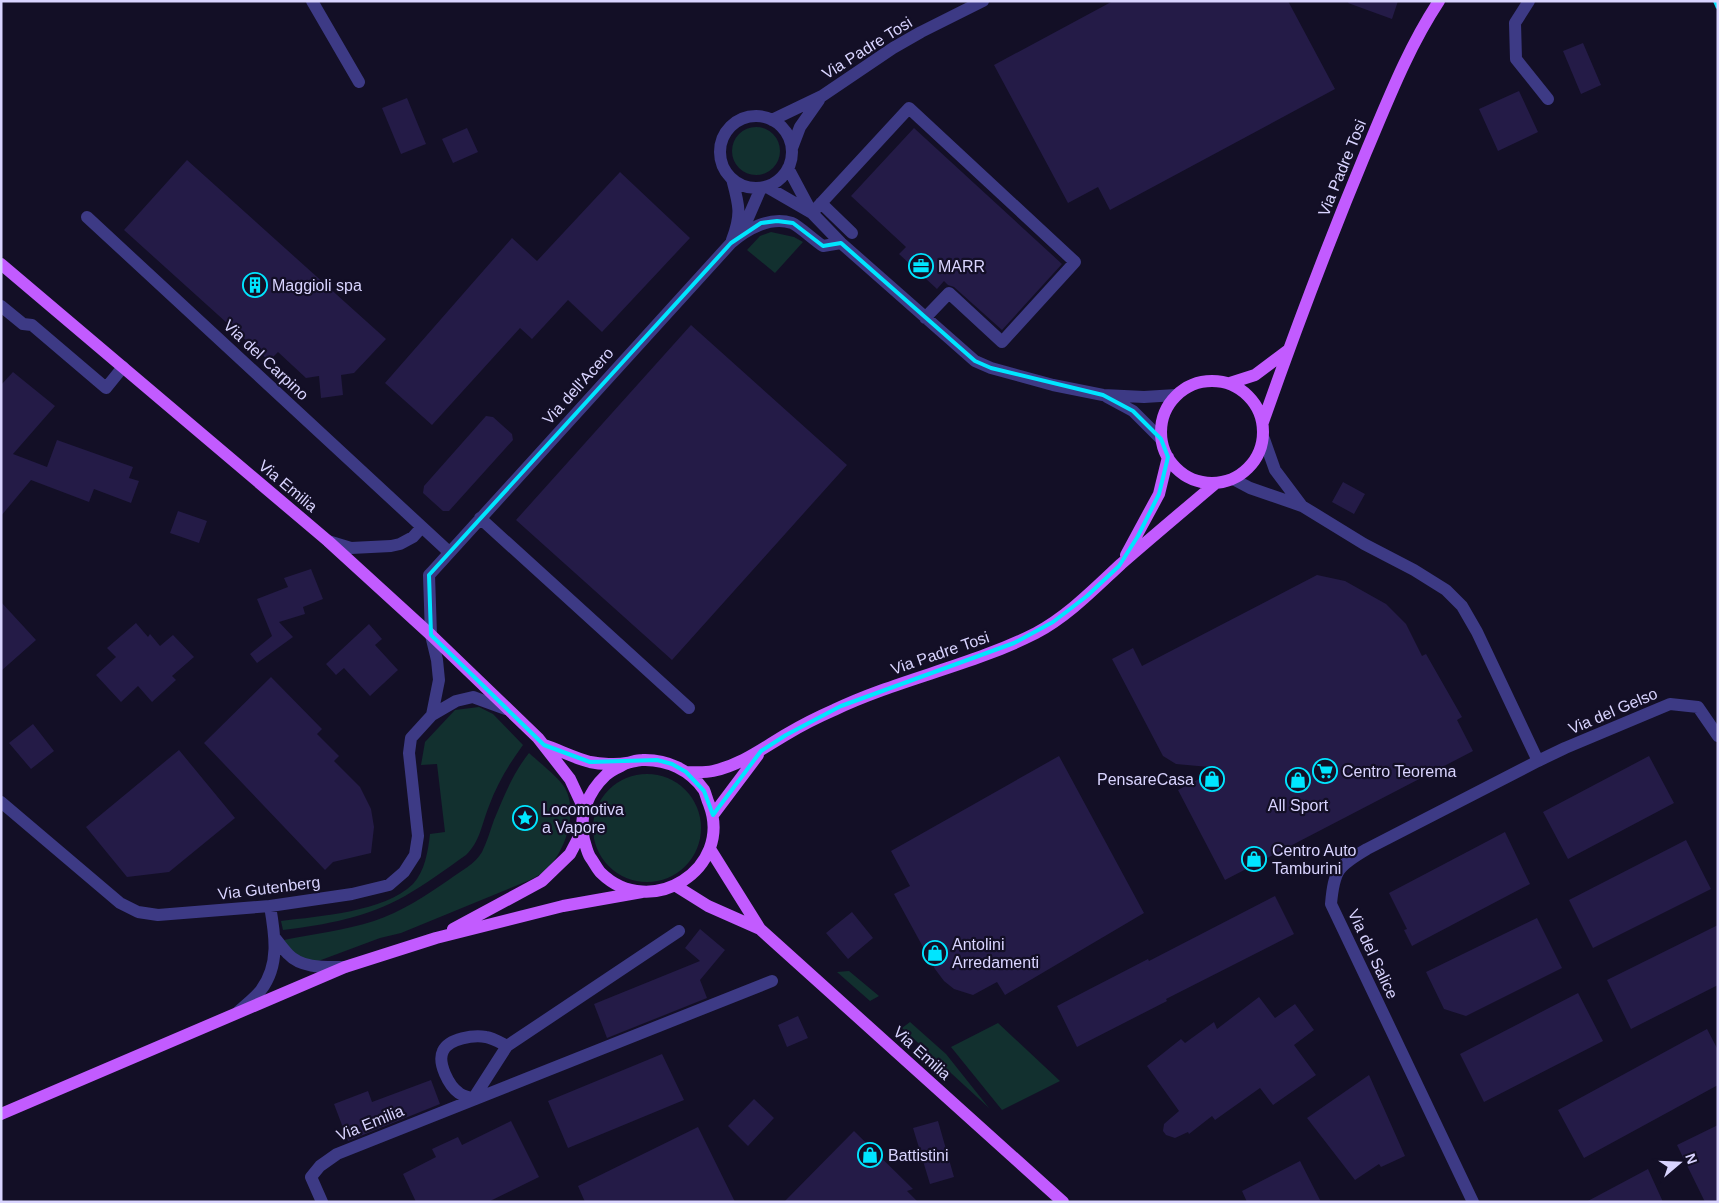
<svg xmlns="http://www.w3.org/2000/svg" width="1719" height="1203" viewBox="0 0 1719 1203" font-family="Helvetica,sans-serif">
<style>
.green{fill:#12302f}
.building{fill:#241b47}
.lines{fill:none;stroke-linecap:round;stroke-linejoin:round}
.minor{stroke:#3d3a85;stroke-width:12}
.major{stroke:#c25bff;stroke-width:12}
.rail{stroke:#00e5ff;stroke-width:4;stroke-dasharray:8 6;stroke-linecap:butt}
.marked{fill:none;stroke:#00e5ff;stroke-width:4;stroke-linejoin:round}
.labels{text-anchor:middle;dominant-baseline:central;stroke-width:4.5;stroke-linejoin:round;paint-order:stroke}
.street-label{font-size:16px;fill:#d9d4ff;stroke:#130f26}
.poi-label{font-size:16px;fill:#d9d4ff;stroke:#130f26;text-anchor:start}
</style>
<rect width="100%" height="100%" fill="#130f26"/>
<path class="green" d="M732 151a24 24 0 1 1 48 0a24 24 0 1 1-48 0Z
M 771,232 L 794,237 L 803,242 L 775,273 L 747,250 L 760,236 Z
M 479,707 L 493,714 L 523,745 C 509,764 497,784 489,806 C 482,823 480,842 466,855 C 446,869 426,884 405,896 C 368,917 325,925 283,930 L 281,921 C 320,916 384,912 413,884 C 425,871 428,851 430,834 L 445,832 L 437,764 L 421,765 L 425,742 L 455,710 Z
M 529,753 C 539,762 559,778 565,788 C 578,811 566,849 549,867 C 544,873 537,876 530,880 L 401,933 L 380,938 L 313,963 C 301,960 288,951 284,940 C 314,934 345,930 374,921 C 401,912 427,895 450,879 C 461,871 475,864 482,852 C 487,842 490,831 494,820 C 504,796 513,773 529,753 Z
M593 828a54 54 0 1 1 108 0a54 54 0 1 1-108 0Z
M 849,971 L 879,996 L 870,1001 L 837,972 Z
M 910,1022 L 946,1054 L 989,1108 L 902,1028 Z
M 998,1023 L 1060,1081 L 1002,1110 L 951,1047 Z"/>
<path class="building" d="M 1113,1 L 1288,1 L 1335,89 L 1110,210 L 1098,187 L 1068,203 L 994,65 Z
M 1349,1 L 1398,1 L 1392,19 L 1348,3 Z
M 1583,43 L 1601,85 L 1581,94 L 1563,51 Z
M 1519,91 L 1538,132 L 1498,151 L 1479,109 Z
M 407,98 L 426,144 L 401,154 L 382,108 Z
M 467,128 L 478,152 L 453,163 L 442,139 Z
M 914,128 L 1062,264 L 1002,330 L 954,287 L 948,285 L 944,281 L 937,289 L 899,254 L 906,247 L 851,196 Z
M 187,160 L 386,339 L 354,373 L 341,375 L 343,395 L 321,398 L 319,376 L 306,378 L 278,352 L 269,361 L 124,230 Z
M 620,172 L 690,238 L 602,332 L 568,300 L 532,339 L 520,328 L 432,425 L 385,383 L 512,238 L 537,261 Z
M 691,325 L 847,465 L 672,660 L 516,520 Z
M 13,372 L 55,406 L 13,454 L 47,467 L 57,440 L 133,467 L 129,478 L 139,481 L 131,503 L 94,489 L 89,502 L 31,480 L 1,516 L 1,385 Z
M 486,416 L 493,417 L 512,434 L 513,440 L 449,511 L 443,511 L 423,493 L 424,486 Z
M 1343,482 L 1365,494 L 1354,514 L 1332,502 Z
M 178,511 L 207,521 L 199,543 L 170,533 Z
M 311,569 L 323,599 L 303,607 L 305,614 L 279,622 L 293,637 L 257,663 L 250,654 L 272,636 L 257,599 L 288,587 L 284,578 Z
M 1317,575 L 1345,581 L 1386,604 L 1406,624 L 1422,656 L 1426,654 L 1462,717 L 1457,720 L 1473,751 L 1225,880 L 1178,790 L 1220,768 L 1176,764 L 1163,756 L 1112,659 L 1133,648 L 1142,666 Z
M 1,602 L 36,640 L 1,671 Z
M 136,623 L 148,637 L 150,634 L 160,646 L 173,635 L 194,657 L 172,676 L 176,680 L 152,702 L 138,686 L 121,702 L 96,675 L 116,657 L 107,648 Z
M 369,624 L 382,639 L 375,645 L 398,670 L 370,696 L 344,668 L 336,675 L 326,664 Z
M 271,677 L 322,729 L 317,734 L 339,756 L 334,761 L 360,787 L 371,809 L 374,827 L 371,853 L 333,862 L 325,870 L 204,743 Z
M 33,724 L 54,751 L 31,769 L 9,743 Z
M 179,750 L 235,818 L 169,872 L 127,877 L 86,827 Z
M 1059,756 L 1144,913 L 1005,995 L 997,982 L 973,995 L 954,989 L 944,981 L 935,969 L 894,894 L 910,886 L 891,851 Z
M 1649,756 L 1674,803 L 1568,859 L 1543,812 Z
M 1505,832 L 1530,884 L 1412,946 L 1404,930 L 1407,929 L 1389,893 Z
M 1686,840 L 1711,889 L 1593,948 L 1569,900 Z
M 1275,896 L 1294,934 L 1166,999 L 1167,1001 L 1077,1047 L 1057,1006 L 1148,959 L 1149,961 Z
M 852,912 L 873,938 L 848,959 L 826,933 Z
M 1537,918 L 1562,968 L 1466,1016 L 1444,1009 L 1426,972 Z
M 1718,925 L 1718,985 L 1631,1029 L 1607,980 Z
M 700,929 L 725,950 L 700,980 L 707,998 L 607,1038 L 594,1004 L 700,961 L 685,948 Z
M 1578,993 L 1603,1041 L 1484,1102 L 1460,1054 Z
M 1259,997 L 1275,1018 L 1295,1004 L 1314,1030 L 1294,1045 L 1316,1075 L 1273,1105 L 1260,1088 L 1215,1120 L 1212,1116 L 1189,1134 L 1188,1132 L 1175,1138 L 1166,1135 L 1163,1131 L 1164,1124 L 1179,1111 L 1147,1066 L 1181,1039 L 1185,1043 L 1214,1022 L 1217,1029 Z
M 798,1016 L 808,1038 L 787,1047 L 778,1025 Z
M 1707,1029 L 1718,1050 L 1718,1085 L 1584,1158 L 1558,1110 Z
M 662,1054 L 684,1100 L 568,1148 L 548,1101 Z
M 1369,1075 L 1405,1156 L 1381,1167 L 1379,1164 L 1355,1180 L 1307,1118 Z
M 431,1080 L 440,1104 L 348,1141 L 334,1104 L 368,1091 L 372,1102 Z
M 754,1099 L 774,1118 L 748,1146 L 728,1126 Z
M 511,1121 L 539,1177 L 488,1202 L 416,1202 L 403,1174 L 436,1157 L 432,1149 L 458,1137 L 462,1145 Z
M 938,1121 L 954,1177 L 930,1184 L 913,1128 Z
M 1718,1125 L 1718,1202 L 1705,1202 L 1677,1145 Z
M 698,1127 L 735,1202 L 585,1202 L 578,1186 Z
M 854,1131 L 913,1189 L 907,1191 L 918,1202 L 784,1202 Z
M 1300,1161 L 1321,1202 L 1247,1202 L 1242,1191 Z
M 1648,1169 L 1663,1202 L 1586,1202 Z"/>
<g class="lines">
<path class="minor" d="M 312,1 L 359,82
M 1529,1 L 1515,23 L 1516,59 L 1548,99
M720 152a36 36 0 1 1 72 0a36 36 0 1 1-72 0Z
M 772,120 L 822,96 L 893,48 L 921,32 L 983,1
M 792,148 L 800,127 L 819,100
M 788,168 L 812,213
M 732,179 C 739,205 742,214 732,240
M 767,187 L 812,213 L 841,243 L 975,361 L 991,368 L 1053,385 L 1103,395 L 1144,397 L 1176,395
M 821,203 L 852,233
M 812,213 L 909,108 L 1075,262 L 1002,342 L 949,293 L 925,318
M 87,217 L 449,552
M 741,234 L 761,188
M 1,306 L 23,324 L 32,325 L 106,388 L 123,367
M 1107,397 L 1133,411 L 1161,439
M 1264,439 L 1275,470 L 1302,506
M 1233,479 L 1250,488 L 1302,506 L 1364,544 L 1414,570 L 1446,590 L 1462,606 L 1477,632 L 1538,761
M 480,518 L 689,708
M 328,541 L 351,548 L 391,546 L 400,544 L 413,537 L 422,527
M 432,715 L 439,680 L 437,660 L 431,635 L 429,575 L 431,573 L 731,243 C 747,229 770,216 792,223 C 799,226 815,241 823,246 L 841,243
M 1,802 L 120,903 L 138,912 L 158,915 L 270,906 L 352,894 L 389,885 L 404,872 L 415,855 L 418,836 L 409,753 L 411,738 L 432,715 L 456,701 L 473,697 L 506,709
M 275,938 C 279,943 283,949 288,954 C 302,969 326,967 345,967
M 238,1012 C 245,1005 255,998 261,990 C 280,965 275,935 270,906
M 507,1046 C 501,1043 493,1038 486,1037 C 474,1035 449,1038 443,1051 C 437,1063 449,1086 459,1093 C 463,1096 469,1097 473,1099 L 507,1046 L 679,931
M 322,1202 L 311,1177 L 320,1166 L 337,1154 L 772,981
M 1473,1202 L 1331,904 C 1334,870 1338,866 1367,849 L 1538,761 L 1565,748 L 1670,704 L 1698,707 L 1718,736"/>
<path class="major" d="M 1,264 L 328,541 L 431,635 L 538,738 L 570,779 L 584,809
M1161 432a51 51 0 1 1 102 0a51 51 0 1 1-102 0Z
M 1230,383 L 1255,375 L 1287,351
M 1263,422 C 1295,331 1329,241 1366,152 C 1388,100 1408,48 1439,1
M 1126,555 L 1159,494 L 1168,457
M 544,745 C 559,750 574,758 590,762 C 600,764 617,765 627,763 C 632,762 637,760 642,760 C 667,759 690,770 704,790 C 706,794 707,800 709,804 C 734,869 650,921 601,873 C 597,869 594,862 590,857 C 587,852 586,846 584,840 C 578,816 588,792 606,775 C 611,770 619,767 625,764
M 686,772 C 695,772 704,773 713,771 C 741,765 763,748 787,734 C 802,725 818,717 834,710 C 899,679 971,666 1036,633 C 1068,616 1094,589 1121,564 C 1152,537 1184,510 1216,483
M 713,815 L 758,755
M 710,849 L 760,929 L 1063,1202
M 676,886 L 708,906 L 760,929
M 453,929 L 542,881 L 570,854 L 582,831
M 1,1114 L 345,967 L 436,938 L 563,906 L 642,892"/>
<path class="rail" d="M 1715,1 L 1718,8"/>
</g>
<path class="marked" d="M 777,221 L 793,223 L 823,246 L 841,243 L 975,361 L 991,368 L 1103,395 L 1133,411 L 1161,439 L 1168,457 L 1159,494 L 1138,536 L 1119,566 L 1087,596 L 1053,622 L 1014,643 L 841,706 L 786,735 L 761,751 L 713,815 L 704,791 L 686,772 L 672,764 L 657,760 L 590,762 L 544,745 L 431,635 L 429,575 L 731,243 L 761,223 Z"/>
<defs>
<symbol id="office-ring" viewBox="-11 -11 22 22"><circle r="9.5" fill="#130f26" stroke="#00e5ff" stroke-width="1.5"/><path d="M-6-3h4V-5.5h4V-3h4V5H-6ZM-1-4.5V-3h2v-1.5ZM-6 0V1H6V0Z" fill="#00e5ff"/></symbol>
<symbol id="building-ring" viewBox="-11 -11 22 22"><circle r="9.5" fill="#130f26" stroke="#00e5ff" stroke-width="1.5"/><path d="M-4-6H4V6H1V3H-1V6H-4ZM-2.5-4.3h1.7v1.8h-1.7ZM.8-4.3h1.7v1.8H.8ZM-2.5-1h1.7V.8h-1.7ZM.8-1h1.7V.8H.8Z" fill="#00e5ff"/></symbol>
<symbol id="supermarket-ring" viewBox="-11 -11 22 22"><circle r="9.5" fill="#130f26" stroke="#00e5ff" stroke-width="1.5"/><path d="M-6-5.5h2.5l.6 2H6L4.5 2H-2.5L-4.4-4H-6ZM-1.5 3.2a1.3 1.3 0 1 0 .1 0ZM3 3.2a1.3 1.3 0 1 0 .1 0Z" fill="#00e5ff"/></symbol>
<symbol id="shop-ring" viewBox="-11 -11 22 22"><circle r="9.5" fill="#130f26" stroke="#00e5ff" stroke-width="1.5"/><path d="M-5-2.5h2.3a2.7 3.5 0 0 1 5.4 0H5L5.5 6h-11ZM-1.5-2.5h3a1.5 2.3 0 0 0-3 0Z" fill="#00e5ff"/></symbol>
<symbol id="sight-ring" viewBox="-11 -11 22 22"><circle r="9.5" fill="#130f26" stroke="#00e5ff" stroke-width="1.5"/><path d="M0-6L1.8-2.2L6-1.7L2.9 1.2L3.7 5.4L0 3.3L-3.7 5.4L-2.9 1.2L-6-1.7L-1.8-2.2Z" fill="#00e5ff"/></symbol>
</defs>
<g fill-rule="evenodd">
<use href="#office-ring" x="907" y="252" width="28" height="28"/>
<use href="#building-ring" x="241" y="271" width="28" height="28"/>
<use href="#supermarket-ring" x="1311" y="757" width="28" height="28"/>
<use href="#shop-ring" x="1198" y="765" width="28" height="28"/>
<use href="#shop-ring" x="1284" y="766" width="28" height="28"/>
<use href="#sight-ring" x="511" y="804" width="28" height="28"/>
<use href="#shop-ring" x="1240" y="845" width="28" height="28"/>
<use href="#shop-ring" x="921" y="939" width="28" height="28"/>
<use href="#shop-ring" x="856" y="1141" width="28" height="28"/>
</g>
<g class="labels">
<g class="street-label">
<text transform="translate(867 48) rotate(-32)">Via Padre Tosi</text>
<text transform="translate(1342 168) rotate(-68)">Via Padre Tosi</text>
<text transform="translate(266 360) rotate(43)">Via del Carpino</text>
<text transform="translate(578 386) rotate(-48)">Via dell'Acero</text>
<text transform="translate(288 486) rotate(40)">Via Emilia</text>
<text transform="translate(940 653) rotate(-19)">Via Padre Tosi</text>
<text transform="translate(1613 711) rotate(-23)">Via del Gelso</text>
<text transform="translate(269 888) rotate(-7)">Via Gutenberg</text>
<text transform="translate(1373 954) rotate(65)">Via del Salice</text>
<text transform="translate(922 1053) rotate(42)">Via Emilia</text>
<text transform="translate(370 1123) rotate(-22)">Via Emilia</text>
</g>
<g class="poi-label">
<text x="938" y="266">MARR</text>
<text x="272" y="285">Maggioli spa</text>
<text x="1342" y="771">Centro Teorema</text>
<text x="1194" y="779" text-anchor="end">PensareCasa</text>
<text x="1298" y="805" text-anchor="middle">All Sport</text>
<text x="542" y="809">Locomotiva<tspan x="542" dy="18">a Vapore</tspan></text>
<text x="1272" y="850">Centro Auto<tspan x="1272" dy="18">Tamburini</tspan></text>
<text x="952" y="944">Antolini<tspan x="952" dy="18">Arredamenti</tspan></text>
<text x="888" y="1155">Battistini</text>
</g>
</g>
<rect width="1719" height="1203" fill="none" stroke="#d9d4ff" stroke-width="5"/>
<g transform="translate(1679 1163) rotate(71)" stroke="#130f26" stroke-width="4" paint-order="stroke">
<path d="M0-4L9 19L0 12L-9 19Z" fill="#d9d4ff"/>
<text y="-8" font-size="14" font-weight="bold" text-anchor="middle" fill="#d9d4ff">N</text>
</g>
</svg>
